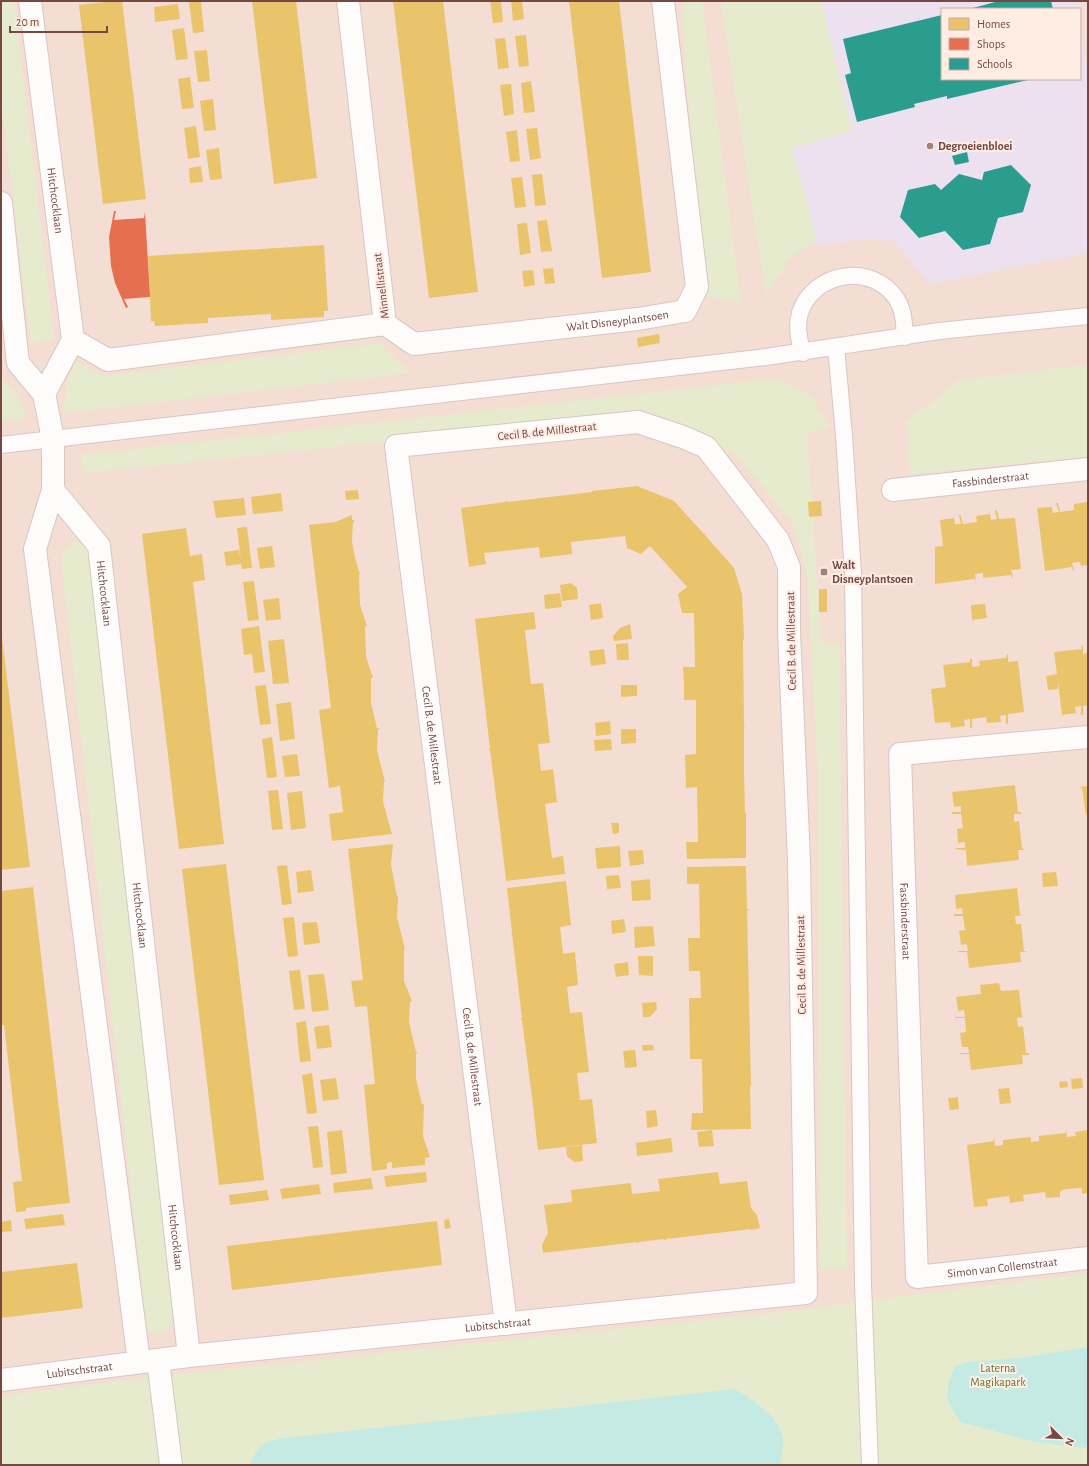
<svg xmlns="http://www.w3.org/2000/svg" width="1089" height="1466" viewBox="0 0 1089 1466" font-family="'Alegreya Sans',sans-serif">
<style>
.residential{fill:#f4ded4;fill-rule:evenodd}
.education{fill:#ede1f0}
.green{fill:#e7ebcd}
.water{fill:#c5e9e3}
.homes{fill:#e9c46a}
.shops{fill:#e76f51}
.schools{fill:#2a9d8f}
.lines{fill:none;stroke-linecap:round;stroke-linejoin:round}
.lane-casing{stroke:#d7c6c2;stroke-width:18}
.street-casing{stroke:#d7c6c2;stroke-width:24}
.lane{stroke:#fefcfb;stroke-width:16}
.street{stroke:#fefcfb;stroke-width:22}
.poi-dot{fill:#a2817c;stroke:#ffede4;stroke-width:1.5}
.labels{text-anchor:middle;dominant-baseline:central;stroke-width:4;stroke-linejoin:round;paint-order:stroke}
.poi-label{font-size:12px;font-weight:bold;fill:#754844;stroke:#ffede4;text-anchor:start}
.street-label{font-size:12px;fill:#754844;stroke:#ffede4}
.park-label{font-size:12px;fill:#5b7639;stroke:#ffede4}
</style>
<rect width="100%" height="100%" fill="#f6eae4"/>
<path class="residential" d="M 1,1 L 1088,1 L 1088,1277 L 1,1403 ZM 942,9 L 1080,9 L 1080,79 L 942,79 Z"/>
<path class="education" d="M 737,1 L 1079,1 L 1079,9 L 942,9 L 942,79 L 1080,79 L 1080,13 L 1088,82 L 1088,253 L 929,284 L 895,241 L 869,239 L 807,245 Z"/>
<path class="green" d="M 1,1 L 14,1 L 54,339 L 31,343 L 1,99 Z
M 683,1 L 702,1 L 741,303 L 706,296 L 685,63 Z
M 721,1 L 822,1 L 852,131 L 792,148 L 817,239 L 790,258 L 766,295 Z
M 383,343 L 384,348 L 410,373 L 63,413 L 68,380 L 76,361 L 103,376 Z
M 1088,365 L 1088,457 L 909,474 L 907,421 L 959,380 Z
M 775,379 C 808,391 815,398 830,428 L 807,433 L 821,642 L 839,643 L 847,1270 L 820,1269 L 818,774 L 808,579 L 794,526 L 763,486 L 735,456 L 709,436 L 654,414 L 84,473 L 81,455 Z
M 1,380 L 13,387 L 27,418 L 1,421 Z
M 78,542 L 88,550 L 173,1319 C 167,1335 161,1338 147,1329 L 61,558 C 65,548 67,543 78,542 Z
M 1088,1274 L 1088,1465 L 1,1465 L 1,1396 L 152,1377 L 800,1310 L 933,1292 Z"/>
<path class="water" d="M 1088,1347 L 1088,1448 L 1035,1442 L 961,1422 L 947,1400 L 949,1382 L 955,1366 L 968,1362 L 1020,1358 Z
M 735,1389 C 752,1400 774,1412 782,1434 C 785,1442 781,1456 781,1465 L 250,1465 C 259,1444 262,1442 284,1438 Z"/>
<path class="homes" d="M 114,1 L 122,1 L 146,199 L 103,204 L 79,5 Z
M 201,1 L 204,32 L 193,33 L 189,2 Z
M 252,1 L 296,1 L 317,178 L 274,184 Z
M 393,1 L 443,1 L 478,292 L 429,298 Z
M 490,1 L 501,1 L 503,22 L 493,23 Z
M 511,1 L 522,1 L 524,19 L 513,21 Z
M 569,1 L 619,1 L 651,272 L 602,278 Z
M 178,4 L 180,19 L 155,22 L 154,7 Z
M 184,28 L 188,59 L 176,60 L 172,30 Z
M 526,35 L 529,66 L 519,67 L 515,36 Z
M 505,38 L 509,68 L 498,69 L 495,39 Z
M 207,50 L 210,81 L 198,82 L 194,51 Z
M 190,77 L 194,108 L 182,109 L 178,79 Z
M 531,81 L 535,112 L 524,113 L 521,83 Z
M 511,84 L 514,114 L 504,116 L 500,85 Z
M 213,99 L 216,130 L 204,131 L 200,101 Z
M 196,126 L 200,157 L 188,159 L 184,128 Z
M 537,128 L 541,158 L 530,160 L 526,129 Z
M 517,130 L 520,161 L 510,162 L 506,132 Z
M 219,148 L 222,179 L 210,180 L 206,150 Z
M 201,166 L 203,182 L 190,183 L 189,168 Z
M 542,174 L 546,205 L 535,206 L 532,175 Z
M 522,177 L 526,207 L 515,208 L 511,178 Z
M 547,220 L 552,251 L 541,252 L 537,221 Z
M 527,223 L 531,253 L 520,255 L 517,224 Z
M 324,245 L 328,311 L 324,311 L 324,317 L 271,320 L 271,314 L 208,318 L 208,323 L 155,326 L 154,321 L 151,321 L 148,256 Z
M 553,268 L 555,283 L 545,284 L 543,269 Z
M 533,270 L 535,285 L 524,287 L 522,271 Z
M 659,334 L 660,343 L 638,347 L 637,338 Z
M 637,486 L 674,501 L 704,534 L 706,534 L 705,535 L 734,568 L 742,594 L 744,639 L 743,640 L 744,726 L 746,727 L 744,727 L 744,770 L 745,813 L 747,814 L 746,815 L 746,858 L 687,859 L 686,842 L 698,842 L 697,787 L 686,788 L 685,755 L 696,754 L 696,700 L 684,700 L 684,684 L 683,667 L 695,667 L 694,613 L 682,613 L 678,594 L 687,587 L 650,546 L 641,554 L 627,548 L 625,536 L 571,542 L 572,554 L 540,558 L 539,547 L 484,553 L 486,564 L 469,567 L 461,508 L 505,502 L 506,500 L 507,502 L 592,492 L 592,490 L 593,491 Z
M 358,490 L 359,499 L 346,500 L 345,491 Z
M 281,493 L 283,511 L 253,514 L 251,497 Z
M 244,498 L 246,515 L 216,518 L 213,501 Z
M 821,501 L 822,516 L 809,517 L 808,502 Z
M 1087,502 L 1088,565 L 1081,566 L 1080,562 L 1072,563 L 1074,570 L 1073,571 L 1072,567 L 1045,571 L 1037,508 L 1052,507 L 1053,513 L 1059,512 L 1056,503 L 1058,503 L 1060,512 L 1074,510 L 1074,504 Z
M 997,510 L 999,519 L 1015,518 L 1021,569 L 1011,570 L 1013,577 L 1012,578 L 1011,575 L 983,578 L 983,573 L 975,574 L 976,584 L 975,579 L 935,584 L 935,547 L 943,546 L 940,520 L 954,518 L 955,524 L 961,524 L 959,515 L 960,514 L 963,524 L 977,522 L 976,516 L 990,514 L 991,520 L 997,519 L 995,511 Z
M 352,515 L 352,520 L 354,520 L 355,522 L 353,522 L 352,542 L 354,553 L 359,572 L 361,573 L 359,574 L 360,605 L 367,626 L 365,626 L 366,657 L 373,678 L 371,678 L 371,703 L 377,728 L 380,728 L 378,730 L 377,750 L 385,782 L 384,782 L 383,802 L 392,834 L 332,841 L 329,814 L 343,812 L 340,786 L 329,788 L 319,710 L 331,708 L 309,525 L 335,522 Z
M 247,527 L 252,568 L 242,569 L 241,564 L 226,566 L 224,552 L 239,550 L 241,561 L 237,528 Z
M 186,528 L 190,556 L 202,554 L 205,580 L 193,582 L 224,844 L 179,849 L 142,534 Z
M 272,546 L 275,567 L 260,569 L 257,548 Z
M 254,581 L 259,620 L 248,621 L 243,582 Z
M 571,583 L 577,588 L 578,599 L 562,601 L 560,585 Z
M 819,589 L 827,589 L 827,612 L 819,612 Z
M 560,593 L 562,607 L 545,609 L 544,595 Z
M 279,598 L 281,619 L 266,621 L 263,600 Z
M 601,603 L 603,618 L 591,620 L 589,605 Z
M 985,604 L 987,618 L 972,620 L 971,605 Z
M 534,612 L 536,629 L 525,630 L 531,684 L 543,683 L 550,743 L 538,744 L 541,771 L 553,769 L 557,802 L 545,804 L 552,858 L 563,856 L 565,874 L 506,881 L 501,837 L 499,836 L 501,836 L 490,750 L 488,749 L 490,749 L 475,619 Z
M 630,624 L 632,639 L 614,641 L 613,636 L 620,628 Z
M 259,626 L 265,672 L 254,673 L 252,654 L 244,655 L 241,629 Z
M 1,629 L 30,867 L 1,870 Z
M 284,639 L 289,683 L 273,684 L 268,641 Z
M 628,643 L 629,660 L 617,660 L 616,644 Z
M 1081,645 L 1083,646 L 1083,654 L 1088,653 L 1088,705 L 1083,706 L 1083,715 L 1081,715 L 1081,706 L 1075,707 L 1076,713 L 1062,715 L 1058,681 L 1058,689 L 1048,690 L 1046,676 L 1057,674 L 1054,652 L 1082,649 Z
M 604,649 L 606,664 L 591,666 L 589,651 Z
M 1007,654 L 1008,655 L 1008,662 L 1018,661 L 1024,712 L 1008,714 L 1008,724 L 1006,724 L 1006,715 L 1000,716 L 1001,722 L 987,723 L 986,717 L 972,719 L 972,728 L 970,728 L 970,719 L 964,720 L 965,726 L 951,728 L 950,722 L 935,723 L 931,689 L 946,687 L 943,665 L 970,662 L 970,659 L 972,659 L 972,667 L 980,666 L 979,661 L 1006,658 Z
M 266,685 L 271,724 L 260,725 L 255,686 Z
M 621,685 L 637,685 L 637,696 L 621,697 Z
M 291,702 L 295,739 L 280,741 L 276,704 Z
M 610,721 L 611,734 L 596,736 L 595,723 Z
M 621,729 L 636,729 L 636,743 L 621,744 Z
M 272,737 L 277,777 L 267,778 L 262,739 Z
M 611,739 L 612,750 L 595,751 L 594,740 Z
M 297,754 L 300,776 L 285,777 L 282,756 Z
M 1015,785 L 1018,812 L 1021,812 L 1021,814 L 1014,814 L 1014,822 L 1019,821 L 1022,848 L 1025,850 L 1018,850 L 1019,860 L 967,866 L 966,850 L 956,849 L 956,848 L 965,848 L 965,842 L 958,843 L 957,829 L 963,828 L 961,814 L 952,814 L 952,812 L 961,812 L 961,806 L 954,807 L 952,792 Z
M 1088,786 L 1088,815 L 1086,815 L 1082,788 L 1079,787 Z
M 278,790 L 283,829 L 272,830 L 268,791 Z
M 302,791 L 306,828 L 291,830 L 287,793 Z
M 611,823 L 619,823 L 619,833 L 613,834 Z
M 393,844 L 391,865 L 397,896 L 399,898 L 398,897 L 397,917 L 405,949 L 404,949 L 404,981 L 412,1001 L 410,1002 L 409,1022 L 416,1052 L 418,1052 L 416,1054 L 416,1079 L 422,1104 L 424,1105 L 423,1136 L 430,1157 L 425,1158 L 425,1165 L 392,1168 L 392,1162 L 387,1163 L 387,1169 L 372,1171 L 364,1085 L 375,1084 L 367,1006 L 355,1007 L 351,981 L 363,980 L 348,849 Z
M 620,846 L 621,867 L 597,869 L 595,848 Z
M 643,850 L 644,864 L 630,866 L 628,851 Z
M 226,864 L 264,1180 L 219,1185 L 182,869 Z
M 287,865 L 292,904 L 282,905 L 277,866 Z
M 746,866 L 747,909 L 749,909 L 747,911 L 749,997 L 751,997 L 749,998 L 751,1084 L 752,1084 L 750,1086 L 751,1129 L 691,1130 L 692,1113 L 703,1113 L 702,1059 L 690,1059 L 689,998 L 701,998 L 700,971 L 689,971 L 688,938 L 700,938 L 699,884 L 687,884 L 687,867 Z
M 311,870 L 314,891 L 298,893 L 296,872 Z
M 1056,872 L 1058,886 L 1043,887 L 1042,873 Z
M 619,875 L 621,888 L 607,889 L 606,876 Z
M 650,879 L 651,900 L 632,901 L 631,881 Z
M 566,881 L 571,925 L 560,927 L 563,954 L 575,952 L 578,985 L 567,987 L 570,1013 L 582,1012 L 589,1072 L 577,1073 L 580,1100 L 592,1099 L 597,1143 L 538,1150 L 533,1106 L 531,1105 L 533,1105 L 522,1020 L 520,1018 L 522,1018 L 512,933 L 510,932 L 512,932 L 507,888 Z
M 33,887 L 70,1203 L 26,1208 L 26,1211 L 16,1212 L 13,1182 L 22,1181 L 4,1025 L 1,1025 L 1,891 Z
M 1017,888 L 1020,915 L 1023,915 L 1015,916 L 1016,924 L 1021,924 L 1024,951 L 1028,952 L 1020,952 L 1021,962 L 969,968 L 967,952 L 958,952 L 958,951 L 968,951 L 967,944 L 961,945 L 959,931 L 965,930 L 963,916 L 954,916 L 954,914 L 963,914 L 962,908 L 956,909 L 955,895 Z
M 294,917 L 298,956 L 288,957 L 283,918 Z
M 624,919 L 626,932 L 612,934 L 611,921 Z
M 317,922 L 320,943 L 304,945 L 302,923 Z
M 653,926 L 655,946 L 635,948 L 634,927 Z
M 638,956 L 653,956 L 653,976 L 639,975 Z
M 628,962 L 629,975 L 616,977 L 614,964 Z
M 300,970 L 305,1009 L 294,1010 L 289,971 Z
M 324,974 L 329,1010 L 312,1012 L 308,975 Z
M 999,983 L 1001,991 L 1019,990 L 1022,1017 L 1025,1017 L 1017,1018 L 1018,1027 L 1023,1026 L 1026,1053 L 1029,1053 L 1029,1055 L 1022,1055 L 1023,1064 L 971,1070 L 969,1054 L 960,1054 L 960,1053 L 969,1053 L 968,1047 L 962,1047 L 960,1033 L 966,1032 L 965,1018 L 955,1018 L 955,1017 L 965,1017 L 964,1010 L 958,1011 L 956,997 L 981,994 L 980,985 Z
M 656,1002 L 657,1009 L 650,1017 L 643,1017 L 642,1003 Z
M 306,1021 L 311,1061 L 300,1062 L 296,1023 Z
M 329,1025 L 332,1047 L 317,1049 L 314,1027 Z
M 642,1045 L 653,1045 L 654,1050 L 643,1051 Z
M 635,1050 L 637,1067 L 625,1068 L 623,1051 Z
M 312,1073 L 317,1113 L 307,1114 L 302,1075 Z
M 336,1078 L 339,1099 L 323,1101 L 320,1080 Z
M 1082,1078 L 1083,1088 L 1072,1089 L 1071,1079 Z
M 1067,1081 L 1068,1087 L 1060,1088 L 1059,1082 Z
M 1009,1088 L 1011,1103 L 1000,1104 L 998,1089 Z
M 958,1097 L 959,1109 L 950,1110 L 948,1098 Z
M 656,1110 L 658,1126 L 647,1128 L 646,1111 Z
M 318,1126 L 323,1167 L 313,1168 L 308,1127 Z
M 1066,1128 L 1067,1137 L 1076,1136 L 1075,1132 L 1088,1130 L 1088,1193 L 1082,1194 L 1082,1188 L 1067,1189 L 1060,1191 L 1060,1197 L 1046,1198 L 1045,1192 L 1023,1195 L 1024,1201 L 1010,1203 L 1009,1196 L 987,1199 L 988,1206 L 974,1207 L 967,1145 L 994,1141 L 994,1136 L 995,1146 L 1003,1145 L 1003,1140 L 1030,1137 L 1030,1134 L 1031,1142 L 1039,1141 L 1039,1136 L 1066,1133 Z
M 342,1130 L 347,1173 L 331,1175 L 327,1132 Z
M 712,1130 L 714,1146 L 699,1147 L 697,1132 Z
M 671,1138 L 673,1152 L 637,1156 L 636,1143 Z
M 582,1145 L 583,1161 L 574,1162 L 567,1156 L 566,1147 Z
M 426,1172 L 427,1182 L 386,1187 L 384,1176 Z
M 718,1172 L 720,1184 L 747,1181 L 751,1208 L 757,1215 L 760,1228 L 751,1230 L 751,1229 L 666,1239 L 665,1241 L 664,1239 L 639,1242 L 637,1244 L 637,1242 L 543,1253 L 542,1245 L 548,1233 L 544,1205 L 572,1202 L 571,1190 L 631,1183 L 632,1194 L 660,1191 L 658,1179 Z
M 371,1178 L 373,1189 L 334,1193 L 333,1183 Z
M 319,1184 L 321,1194 L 282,1199 L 280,1189 Z
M 267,1190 L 269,1200 L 230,1205 L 229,1195 Z
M 63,1214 L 65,1225 L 26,1229 L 24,1219 Z
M 449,1219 L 451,1228 L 445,1229 L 444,1220 Z
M 11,1220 L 12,1231 L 1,1232 L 1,1222 Z
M 437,1221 L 442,1265 L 232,1290 L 227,1246 Z
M 77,1263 L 83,1308 L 1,1318 L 1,1272 Z"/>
<path class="shops" d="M 114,211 L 116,211 L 114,220 L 144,218 L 145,212 L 150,297 L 124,299 L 128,307 L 126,308 L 115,283 L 111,266 L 109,237 Z"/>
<path class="schools" d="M 999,1 L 1051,1 L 1053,9 L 969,9 Z
M 942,15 L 942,79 L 1028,80 L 947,99 L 947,96 L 914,104 L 915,107 L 857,122 L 845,75 L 851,73 L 843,39 Z
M 967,152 L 969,162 L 955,165 L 952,156 Z
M 1011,165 L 1031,185 L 1023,212 L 998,218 L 990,244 L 963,250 L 945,231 L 919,238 L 900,217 L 908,190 L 935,184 L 941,190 L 959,174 L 982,180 L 984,172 Z"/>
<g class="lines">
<defs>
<path id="lane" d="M 836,347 L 844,435 L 853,574 L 863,1284 L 870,1465
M 803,353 C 799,340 796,327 800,313 C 813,272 871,262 896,298 C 904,310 904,323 905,337
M 1,445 L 766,357 L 939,331 L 1088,316"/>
<g id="street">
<path id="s1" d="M 30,1 L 73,340 L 44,394"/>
<path d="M 1,203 L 18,363 L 44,394 L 53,439 L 53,490 L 35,549 L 139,1362"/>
<path id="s2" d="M 385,324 L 414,344 L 638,319 L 685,311 L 697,287 L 663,1"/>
<path d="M 73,340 L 108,360 L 385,324 L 348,1"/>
<path id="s3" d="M 53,490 L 99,546 L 189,1356"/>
<path id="s4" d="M 893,490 L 1088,469"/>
<path id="s5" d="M 1088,737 L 900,754 L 917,1277 L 1088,1258"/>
<path d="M 158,1360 L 171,1465"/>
<path id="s6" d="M 1,1380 L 189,1356 L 806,1293 L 799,861 L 789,632 L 789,567 L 778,540 L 706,447 L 683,437 L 638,422 L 396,446 L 506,1324"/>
</g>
</defs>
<use href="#lane" class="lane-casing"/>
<use href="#street" class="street-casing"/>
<use href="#lane" class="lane"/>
<use href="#street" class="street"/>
</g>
<g class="poi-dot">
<circle cx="930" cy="146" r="4"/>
<rect x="820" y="568" width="8" height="8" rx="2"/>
</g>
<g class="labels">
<g class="poi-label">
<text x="938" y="146">Degroeienbloei</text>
<text x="832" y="565">Walt<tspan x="832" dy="14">Disneyplantsoen</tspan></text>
</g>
<g class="street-label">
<text stroke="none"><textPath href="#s1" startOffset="201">Hitchcocklaan</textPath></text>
<text transform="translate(381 286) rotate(-97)">Minnellistraat</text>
<text stroke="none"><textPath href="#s2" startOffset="240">Walt Disneyplantsoen</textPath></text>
<text transform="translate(547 431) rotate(-6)">Cecil B. de Millestraat</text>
<text stroke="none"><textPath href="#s4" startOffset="98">Fassbinderstraat</textPath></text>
<text stroke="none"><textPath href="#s3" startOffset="120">Hitchcocklaan</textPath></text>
<text transform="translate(791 641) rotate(-91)">Cecil B. de Millestraat</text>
<text stroke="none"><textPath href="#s6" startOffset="2290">Cecil B. de Millestraat</textPath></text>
<text stroke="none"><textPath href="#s3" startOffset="444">Hitchcocklaan</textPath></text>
<text stroke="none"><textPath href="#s5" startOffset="356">Fassbinderstraat</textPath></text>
<text transform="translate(801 965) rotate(-91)">Cecil B. de Millestraat</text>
<text stroke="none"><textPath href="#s6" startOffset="2614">Cecil B. de Millestraat</textPath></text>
<text stroke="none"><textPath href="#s3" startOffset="768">Hitchcocklaan</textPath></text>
<text stroke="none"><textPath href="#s5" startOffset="798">Simon van Collemstraat</textPath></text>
<text stroke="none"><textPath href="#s6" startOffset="500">Lubitschstraat</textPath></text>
<text stroke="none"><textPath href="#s6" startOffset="79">Lubitschstraat</textPath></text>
</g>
<g class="park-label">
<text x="998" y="1368">Laterna<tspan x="998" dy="14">Magikapark</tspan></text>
</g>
</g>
<rect width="1089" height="1466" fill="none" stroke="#754844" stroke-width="4"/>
<rect x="941" y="8" width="140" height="72" fill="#ffede4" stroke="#c8aba4"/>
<rect x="949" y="18" width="20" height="12" fill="#e9c46a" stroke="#c8aba4"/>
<text x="977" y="28" font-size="12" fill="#754844">Homes</text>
<rect x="949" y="38" width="20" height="12" fill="#e76f51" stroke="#c8aba4"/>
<text x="977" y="48" font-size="12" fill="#754844">Shops</text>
<rect x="949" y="58" width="20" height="12" fill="#2a9d8f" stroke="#c8aba4"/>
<text x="977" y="68" font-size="12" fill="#754844">Schools</text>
<g transform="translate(1061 1438) rotate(114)" stroke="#ffede4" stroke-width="3" paint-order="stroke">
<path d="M0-3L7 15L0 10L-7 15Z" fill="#754844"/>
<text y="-6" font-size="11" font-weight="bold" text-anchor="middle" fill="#754844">N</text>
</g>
<path d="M10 26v6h97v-6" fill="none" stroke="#754844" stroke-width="2"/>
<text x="16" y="26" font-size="12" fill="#754844" stroke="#ffede4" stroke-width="3" paint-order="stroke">20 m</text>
</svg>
